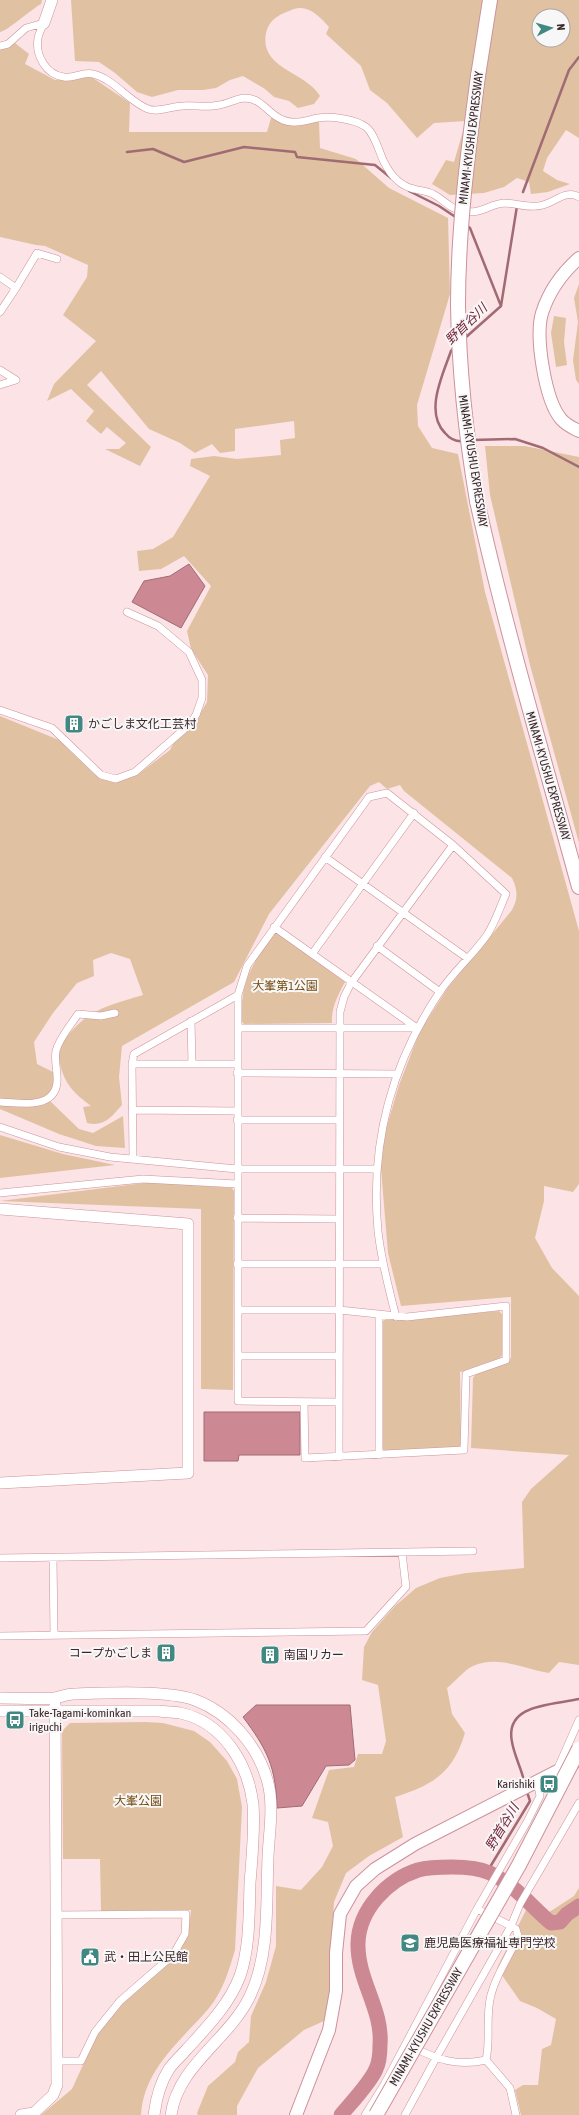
<svg xmlns="http://www.w3.org/2000/svg" width="579" height="2115" viewBox="0 0 579 2115" font-family="'Asap Condensed','Noto Sans JP',sans-serif">
<style>
.green{fill:#e0c2a2;fill-rule:evenodd}
.water{fill:#cc8994;stroke:#a16b74}
.lines{fill:none;stroke-linecap:round;stroke-linejoin:round}
.stream{stroke:#a16b74;stroke-width:2.5}
.river{stroke:#cc8994;stroke-width:15}
.street-casing{stroke:#cc929c;stroke-width:8}
.secondary-casing{stroke:#cc929c;stroke-width:12}
.primary-casing{stroke:#cc929c;stroke-width:14}
.highway-casing{stroke:#cc929c;stroke-width:16}
.street{stroke:#fff;stroke-width:7}
.secondary{stroke:#fff;stroke-width:11}
.primary{stroke:#fff;stroke-width:12}
.highway{stroke:#fff;stroke-width:14}
.highway-bridge-casing{stroke:#cc929c;stroke-width:16;stroke-linecap:butt}
.highway-bridge{stroke:#fff;stroke-width:14}
.labels{text-anchor:middle;dominant-baseline:central;stroke-width:4;stroke-linejoin:round;paint-order:stroke}
.street-label{font-size:12px;fill:#3d262a;stroke:#f7f7f7}
.poi-label{font-size:12px;fill:#3d262a;stroke:#f7f7f7;text-anchor:start}
.park-label{font-size:12px;fill:#74490d;stroke:#f7f7f7}
.water-label{font-size:13px;font-style:italic;fill:#77263b;stroke:#f7f7f7}
</style>
<rect width="100%" height="100%" fill="#fce3e6"/>
<path class="green" d="M 0,0 L 42,0 L 41,4 C 30,10 9,30 0,32 Z
M 71,0 L 579,0 L 579,138 L 566,130 L 547,158 L 543,171 L 557,180 L 570,184 L 548,192 L 531,194 L 529,182 L 517,178 L 504,187 L 484,193 L 450,195 L 432,184 L 446,160 L 454,162 L 466,121 L 434,123 L 417,138 L 387,103 L 370,90 L 361,66 L 326,34 L 329,27 C 321,18 309,4 294,9 C 280,14 269,19 266,33 C 259,69 305,71 320,96 L 314,104 L 298,108 L 289,101 L 274,97 L 265,89 L 243,76 L 230,80 L 216,88 L 203,90 L 178,90 L 152,97 L 137,92 L 115,73 L 99,62 L 75,61 ZM 539,16 L 563,16 L 563,40 L 539,40 Z
M 11,40 L 29,54 L 25,64 L 55,80 L 78,75 L 93,78 L 130,103 L 129,132 L 267,132 L 271,118 L 319,122 L 320,148 L 356,159 L 389,188 L 448,218 L 450,294 L 417,405 L 418,426 L 432,448 L 458,454 L 485,592 L 579,931 L 579,1184 L 573,1192 L 544,1186 L 544,1201 L 535,1238 L 552,1268 L 579,1296 L 579,1665 L 559,1662 L 549,1673 C 524,1669 498,1655 473,1666 C 464,1670 455,1682 447,1688 L 452,1714 L 465,1733 C 453,1773 433,1785 395,1797 L 403,1837 L 369,1856 L 346,1873 L 334,1902 L 330,1957 L 330,1998 L 324,2021 L 304,2030 L 258,2068 L 237,2106 L 237,2115 L 198,2115 L 197,2113 L 208,2086 L 235,2062 L 238,2052 L 249,2042 L 251,2016 L 266,1982 L 276,1946 L 276,1886 L 301,1890 L 322,1867 L 333,1846 L 328,1822 L 312,1818 L 329,1770 L 354,1767 L 358,1754 L 382,1754 L 386,1741 L 378,1685 L 362,1680 L 364,1647 L 372,1632 L 395,1606 L 416,1588 L 440,1578 L 466,1573 L 524,1568 L 522,1502 L 531,1489 L 569,1455 L 471,1448 L 473,1378 C 481,1366 499,1366 511,1358 L 511,1297 L 401,1306 L 388,1253 L 381,1169 L 384,1136 L 399,1085 L 420,1031 L 447,989 L 512,910 C 518,898 518,891 512,878 L 404,791 L 400,785 L 387,789 L 379,782 L 370,786 L 269,914 L 234,982 L 122,1046 L 119,1077 L 122,1105 C 111,1117 105,1127 87,1123 L 83,1107 L 91,1106 C 67,1088 62,1079 57,1049 C 85,1011 99,1008 143,995 L 130,959 L 111,953 L 93,960 L 94,976 L 77,983 L 53,1013 L 34,1042 L 37,1064 L 57,1074 L 60,1089 L 50,1101 L 79,1129 L 93,1133 L 123,1116 L 125,1148 L 96,1146 L 59,1134 L 0,1109 L 0,716 L 59,740 L 95,775 L 116,782 L 141,772 L 170,750 L 179,733 L 192,727 L 207,702 L 208,675 L 191,649 L 187,631 L 211,586 L 184,556 L 161,569 L 139,571 L 137,551 L 153,549 L 173,537 L 210,476 L 190,466 L 191,459 L 214,456 L 237,459 L 281,455 L 280,440 L 295,438 L 294,421 L 235,429 L 235,451 L 220,453 L 212,444 L 195,453 L 180,443 L 149,429 L 101,371 L 87,385 L 151,447 L 140,466 L 105,449 L 119,449 L 126,443 L 107,427 L 101,434 L 86,421 L 94,411 L 71,389 L 47,401 L 54,384 L 96,341 L 63,315 L 87,277 L 88,265 L 45,246 L 36,245 L 0,237 L 0,46 Z
M 579,284 L 579,384 L 576,380 L 573,360 L 578,322 L 574,298 Z
M 554,316 L 566,318 L 564,342 L 567,365 L 556,367 L 551,333 Z
M 485,446 L 525,446 L 579,457 L 579,843 L 530,665 L 490,495 Z
M 279,933 L 345,982 C 338,995 331,1008 332,1023 L 244,1024 L 241,1021 C 242,978 250,968 274,934 Z
M 0,1135 L 63,1154 L 115,1165 L 0,1178 Z
M 152,1182 L 232,1188 L 234,1191 L 233,1390 L 201,1389 L 201,1209 L 0,1201 Z
M 499,1311 L 502,1314 L 503,1354 L 500,1358 L 460,1372 L 461,1445 L 460,1448 L 385,1452 L 383,1449 L 383,1321 L 386,1319 L 397,1320 Z
M 146,1722 L 163,1723 L 194,1731 L 210,1742 L 227,1761 L 237,1779 L 242,1807 L 235,1950 C 229,1970 223,1991 209,2008 C 181,2041 144,2068 141,2115 L 41,2115 L 72,2089 L 97,2034 L 124,2002 L 174,1959 L 188,1935 L 191,1910 L 101,1911 L 100,1859 L 63,1859 L 62,1731 L 70,1723 Z
M 579,1888 L 579,2115 L 521,2115 L 515,2090 L 523,2085 L 538,2085 L 542,2049 L 551,2045 L 556,2019 L 537,2008 L 520,2001 L 497,1968 L 529,1904 L 540,1918 L 574,1896 Z"/>
<path class="water" d="M 189,564 L 205,586 L 181,628 L 132,602 L 144,581 L 170,576 Z
M 204,1412 L 300,1412 L 300,1455 L 239,1455 L 238,1461 L 204,1461 Z
M 256,1705 L 350,1705 L 355,1760 L 349,1765 L 326,1766 L 302,1806 L 277,1808 C 276,1767 267,1749 243,1717 Z"/>
<g class="lines">
<path class="stream" d="M 127,152 L 153,149 L 184,162 L 244,147 L 295,152 L 297,157 L 375,165 L 391,178
M 409,191 L 439,206 L 457,218
M 523,192 L 569,70 L 579,57
M 466,225 L 470,228 L 501,306
M 465,338 L 501,306 L 517,206
M 454,348 L 451,351 C 443,374 424,412 445,433 C 450,439 457,442 464,441
M 473,440 L 515,439 L 543,448 L 579,467
M 523,1777 C 520,1766 514,1754 512,1742 C 504,1703 554,1705 579,1699
M 487,1872 L 530,1801 L 527,1792"/>
<path class="river" d="M 341,2115 C 350,2104 371,2082 376,2069 C 379,2063 380,2052 380,2045 C 383,2009 357,1980 358,1943 C 359,1910 387,1880 418,1870 C 429,1867 441,1867 452,1867 C 464,1867 479,1868 490,1873 C 515,1885 531,1906 551,1923 L 560,1922 L 567,1914 L 579,1906"/>
<defs>
<path id="street" d="M 44,23 C 42,27 39,33 38,38 C 35,55 46,75 64,77 C 74,79 83,71 93,74 C 114,79 128,101 148,109 C 159,113 171,106 183,106 C 195,105 207,108 219,105 C 227,104 235,99 244,98 C 263,98 267,114 283,120 C 294,125 307,120 318,118 C 331,116 355,119 366,127 C 375,134 379,152 384,162 C 390,174 400,186 414,189 C 421,191 427,191 433,194 C 446,201 448,208 463,211 C 481,215 489,204 504,203 C 517,203 530,209 543,205 C 555,202 567,189 579,197
M 0,46 L 8,44 L 26,28 L 44,23
M 0,277 L 16,288 L 0,312
M 16,288 L 37,253 L 57,259
M 0,370 L 16,380 L 0,385
M 0,710 L 52,728 L 101,775 L 116,779 L 135,772 L 189,725 L 196,715 L 202,698 L 202,680 L 189,652 L 158,626 L 127,612
M 325,857 L 467,958
M 274,927 L 417,1028
M 377,946 L 440,992
M 312,954 L 414,813
M 191,1021 L 192,1064
M 238,1028 L 417,1028
M 132,1064 L 238,1064
M 237,1073 L 397,1074
M 0,1102 C 18,1103 55,1110 57,1082 C 58,1072 54,1061 56,1051 C 59,1038 71,1025 78,1014 L 101,1016 L 115,1013
M 133,1110 L 237,1111
M 237,1120 L 339,1120
M 0,1127 L 59,1147 L 110,1157 L 237,1169 L 376,1169
M 133,1159 L 132,1064 L 134,1054 L 238,995
M 0,1193 L 143,1179 L 237,1184
M 237,1218 L 338,1219
M 237,1264 L 383,1264
M 238,1310 L 339,1310 L 407,1317 L 506,1306 L 506,1360 L 466,1374 L 464,1450 L 305,1458 L 304,1402
M 379,1315 L 379,1455
M 238,1356 L 339,1356
M 339,1402 L 238,1401 L 238,995 L 247,966 L 369,797 L 387,793 L 453,845 L 506,894 C 500,907 495,923 487,935 C 473,955 453,972 439,993 C 391,1065 370,1145 378,1231 C 381,1260 389,1289 396,1317
M 339,1457 L 340,1012 L 344,997 L 351,983 L 453,845
M 0,1558 L 473,1551
M 53,1558 L 54,1635
M 0,1636 L 366,1631 L 406,1587 L 402,1553
M 557,1770 L 579,1720
M 477,1909 L 511,1926 L 516,1929 L 518,1936 C 510,1956 496,1974 491,1995 C 485,2017 491,2038 486,2060
M 55,1915 L 186,1914 L 185,1934 L 173,1955 L 120,2001 L 95,2032 L 81,2061 L 56,2061
M 412,2047 C 437,2059 457,2067 486,2060 L 510,2088 L 516,2115
M 365,2115 L 385,2083 L 477,1909 L 527,1822 L 540,1796 L 537,1781
M 405,2115 L 436,2058 L 511,1926 L 520,1904 L 579,1803"/>
<path id="secondary" d="M 44,23 L 52,0
M 0,1209 L 188,1224 L 188,1473 L 0,1483
M 0,1698 C 18,1698 36,1699 54,1698 C 61,1697 67,1694 74,1694 C 104,1693 168,1690 195,1700 C 230,1713 259,1747 268,1783 C 274,1806 269,1833 268,1857 C 266,1903 270,1954 250,1996 C 229,2040 178,2065 171,2115
M 0,1711 L 159,1711 C 166,1712 174,1712 180,1713 C 223,1722 248,1764 253,1804 C 255,1830 252,1857 250,1883 C 249,1913 250,1947 240,1976 C 229,2005 207,2027 187,2049 C 181,2056 174,2062 169,2069 C 160,2083 156,2099 154,2115
M 21,2115 L 34,2113 L 53,2095 L 57,2085 L 55,1705"/>
<path id="primary" d="M 579,258 C 562,273 549,291 542,313 C 535,337 545,400 561,419 C 566,425 573,428 579,431
M 296,2115 L 329,2030 L 336,1991 L 336,1953 L 340,1914 L 356,1886 L 375,1869 L 415,1844 L 575,1762"/>
<path id="highway" d="M 478,76 L 490,0
M 477,501 C 506,631 544,759 579,887"/>
</defs>
<use href="#street" class="street-casing"/>
<use href="#secondary" class="secondary-casing"/>
<use href="#primary" class="primary-casing"/>
<use href="#highway" class="highway-casing"/>
<use href="#street" class="street"/>
<use href="#secondary" class="secondary"/>
<use href="#primary" class="primary"/>
<use href="#highway" class="highway"/>
<defs>
<path id="highway-bridge" d="M 477,501 C 466,436 459,371 458,305 C 458,228 468,152 478,76
M 376,2115 L 519,1865 L 579,1749"/>
</defs>
<use href="#highway-bridge" class="highway-bridge-casing"/>
<use href="#highway-bridge" class="highway-bridge"/>
</g>
<defs>
<symbol id="building-square" viewBox="-11 -11 22 22"><rect x="-9" y="-9" width="18" height="18" rx="4" fill="#428882" stroke="#f7f7f7"/><path d="M-4-6H4V6H1V3H-1V6H-4ZM-2.5-4.3h1.7v1.8h-1.7ZM.8-4.3h1.7v1.8H.8ZM-2.5-1h1.7V.8h-1.7ZM.8-1h1.7V.8H.8Z" fill="#fff"/></symbol>
<symbol id="bus-square" viewBox="-11 -11 22 22"><rect x="-9" y="-9" width="18" height="18" rx="4" fill="#428882" stroke="#f7f7f7"/><path d="M-5-6H5V4H4V6H2V4H-2V6H-4V4H-5ZM-3.5-4V0h7V-4ZM-3.5 1.2v1.5H-2V1.2ZM2 1.2v1.5H3.5V1.2Z" fill="#fff"/></symbol>
<symbol id="university-square" viewBox="-11 -11 22 22"><rect x="-9" y="-9" width="18" height="18" rx="4" fill="#428882" stroke="#f7f7f7"/><path d="M0-5L7-2L0 1L-7-2ZM-4 1L0 2.5L4 1V4Q0 6-4 4Z" fill="#fff"/></symbol>
<symbol id="civic-square" viewBox="-11 -11 22 22"><rect x="-9" y="-9" width="18" height="18" rx="4" fill="#428882" stroke="#f7f7f7"/><path d="M-.6-6.5H3V-4.5H.6V-3L4-1V1h2V6H-6V1h2V-1L-.6-3ZM-1.2 2.5V6h2.4V2.5Z" fill="#fff"/></symbol>
</defs>
<g fill-rule="evenodd">
<use href="#building-square" x="63" y="713" width="22" height="22"/>
<use href="#building-square" x="155" y="1642" width="22" height="22"/>
<use href="#building-square" x="259" y="1644" width="22" height="22"/>
<use href="#bus-square" x="4" y="1709" width="22" height="22"/>
<use href="#bus-square" x="538" y="1773" width="22" height="22"/>
<use href="#university-square" x="399" y="1932" width="22" height="22"/>
<use href="#civic-square" x="79" y="1946" width="22" height="22"/>
</g>
<g class="labels">
<g class="street-label">
<text transform="translate(471 138) rotate(-83)">MINAMI-KYUSHU EXPRESSWAY</text>
<text transform="translate(473 461) rotate(81)">MINAMI-KYUSHU EXPRESSWAY</text>
<text transform="translate(548 776) rotate(74)">MINAMI-KYUSHU EXPRESSWAY</text>
<text transform="translate(426 2027) rotate(-60)">MINAMI-KYUSHU EXPRESSWAY</text>
</g>
<g class="poi-label">
<text x="88" y="724">かごしま文化工芸村</text>
<text x="152" y="1653" text-anchor="end">コープかごしま</text>
<text x="284" y="1655">南国リカー</text>
<text x="29" y="1713">Take-Tagami-kominkan<tspan x="29" dy="14">iriguchi</tspan></text>
<text x="535" y="1784" text-anchor="end">Karishiki</text>
<text x="424" y="1943">鹿児島医療福祉専門学校</text>
<text x="104" y="1957">武・田上公民館</text>
</g>
<g class="park-label">
<text x="285" y="986">大峯第1公園</text>
<text x="138" y="1801">大峯公園</text>
</g>
<g class="water-label">
<text transform="translate(466 324) rotate(-44)">野首谷川</text>
<text transform="translate(502 1827) rotate(-59)">野首谷川</text>
</g>
</g>
<g transform="translate(551 28) rotate(84)"><circle r="19" fill="#f7f7f7" stroke="#ada3a5"/>
<path d="M0-3L7 15L0 10L-7 15Z" fill="#428882"/>
<text y="-6" font-size="11" font-weight="bold" text-anchor="middle" fill="#3d262a">N</text>
</g>
</svg>
